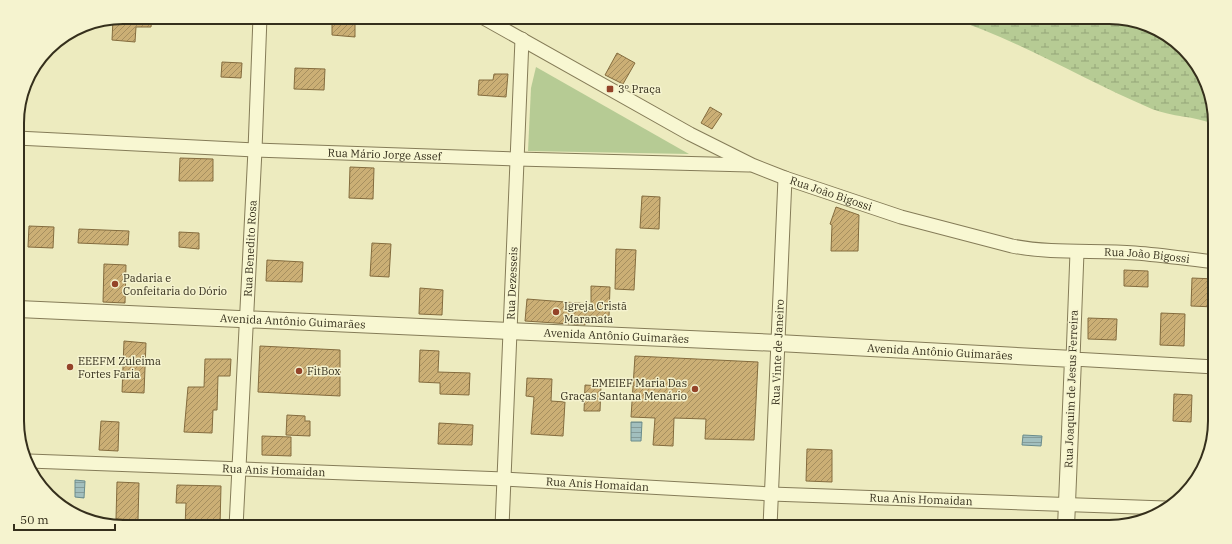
<svg xmlns="http://www.w3.org/2000/svg" width="1232" height="544" viewBox="0 0 1232 544" font-family="'IBM Plex Serif',serif">
<style>
.green{fill:#b6cb94}
.wetland{fill:url(#wetland-marsh)}
.water{fill:url(#water-rules);stroke:#6a8c8c}
.building{fill:url(#building-hatch);stroke:#846c3e}
.lines{fill:none;stroke-linecap:round;stroke-linejoin:round}
.minor-casing{stroke:#857c58;stroke-width:15}
.tertiary-casing{stroke:#857c58;stroke-width:18}
.minor{stroke:#f8f7d2;stroke-width:13}
.tertiary{stroke:#f8f7d2;stroke-width:16}
.poi-dot{fill:#944329;stroke:#f5f3cf;stroke-width:1.5}
.labels{text-anchor:middle;dominant-baseline:central;stroke-width:3;stroke-linejoin:round;paint-order:stroke}
.poi-label{font-size:11px;fill:#352f1c;stroke:#f5f3cf;text-anchor:start}
.street-label{font-size:11px;fill:#352f1c;stroke:#f5f3cf}
.rim{fill:none;stroke:#352f1c;stroke-width:2}
</style>
<defs>
<pattern id="wetland-marsh" width="20" height="14" patternUnits="userSpaceOnUse"><rect width="20" height="14" fill="#b6cb94"/><path d="M1 5h8M5 5V1M11 12h8M15 12V8" fill="none" stroke="#95a578"/></pattern>
<pattern id="water-rules" width="6" height="5" patternUnits="userSpaceOnUse"><rect width="6" height="5" fill="#a2bfbe"/><path d="M0 2.5h6" fill="none" stroke="#859c9a"/></pattern>
<pattern id="building-hatch" width="6" height="6" patternUnits="userSpaceOnUse"><rect width="6" height="6" fill="#cbaf75"/><path d="M-1 1l2-2M0 6l6-6M5 7l2-2" fill="none" stroke="#a68f5f"/></pattern>
</defs>
<rect width="100%" height="100%" fill="#edebbf"/>
<path class="green" d="M 536,67 L 689,154 L 528,151 L 531,88 Z"/>
<path class="wetland" d="M 948,17 L 1109,17 L 1149,25 L 1193,58 L 1214,109 L 1214,124 C 1194,116 1172,117 1152,109 C 1083,80 1019,40 948,17 Z"/>
<path class="water" d="M 631,422 L 642,422 L 641,441 L 631,441 Z
M 1023,435 L 1042,436 L 1041,446 L 1022,445 Z
M 75,480 L 85,481 L 84,498 L 75,497 Z"/>
<path class="building" d="M 123,17 L 152,17 L 151,27 L 136,27 L 135,42 L 112,40 L 113,19 Z
M 332,17 L 355,17 L 355,37 L 332,35 Z
M 617,53 L 635,63 L 623,84 L 605,75 Z
M 222,62 L 242,63 L 241,78 L 221,77 Z
M 295,68 L 325,69 L 324,90 L 294,89 Z
M 494,74 L 508,74 L 506,97 L 478,95 L 479,80 L 493,80 Z
M 710,107 L 722,114 L 712,129 L 701,123 Z
M 180,158 L 213,159 L 213,181 L 179,181 Z
M 350,167 L 374,168 L 373,199 L 349,198 Z
M 642,196 L 660,197 L 659,229 L 640,228 Z
M 836,207 L 859,215 L 858,251 L 831,251 L 832,225 L 830,224 Z
M 29,226 L 54,227 L 53,248 L 28,247 Z
M 79,229 L 129,231 L 128,245 L 78,243 Z
M 179,232 L 199,233 L 199,249 L 179,247 Z
M 372,243 L 391,244 L 389,277 L 370,276 Z
M 616,249 L 636,250 L 634,290 L 615,289 Z
M 267,260 L 303,262 L 302,282 L 266,281 Z
M 104,264 L 126,265 L 125,303 L 103,302 Z
M 1124,270 L 1148,271 L 1148,287 L 1124,286 Z
M 1192,278 L 1215,279 L 1215,307 L 1191,306 Z
M 591,286 L 610,287 L 609,317 L 586,316 L 585,325 L 525,321 L 527,299 L 591,304 Z
M 420,288 L 443,290 L 442,315 L 419,314 Z
M 1161,313 L 1185,314 L 1184,346 L 1160,345 Z
M 1088,318 L 1117,319 L 1116,340 L 1088,339 Z
M 124,341 L 146,343 L 144,393 L 122,392 Z
M 260,346 L 340,350 L 340,396 L 258,392 Z
M 420,350 L 439,351 L 438,372 L 470,373 L 469,395 L 440,394 L 440,383 L 419,382 Z
M 635,356 L 758,362 L 754,440 L 705,439 L 706,419 L 674,418 L 673,446 L 653,445 L 655,418 L 631,417 Z
M 205,359 L 231,359 L 230,376 L 218,376 L 217,410 L 213,410 L 212,433 L 184,432 L 188,387 L 204,387 Z
M 527,378 L 552,379 L 551,401 L 565,402 L 563,436 L 531,434 L 534,397 L 526,396 Z
M 585,385 L 601,386 L 600,411 L 584,411 Z
M 1174,394 L 1192,395 L 1191,422 L 1173,421 Z
M 287,415 L 305,416 L 305,421 L 310,421 L 310,436 L 286,435 Z
M 101,421 L 119,422 L 118,451 L 99,450 Z
M 439,423 L 473,425 L 472,445 L 438,444 Z
M 262,436 L 291,437 L 291,456 L 262,455 Z
M 807,449 L 832,450 L 832,482 L 806,481 Z
M 117,482 L 139,483 L 138,520 L 116,519 Z
M 177,485 L 221,486 L 220,527 L 185,527 L 186,503 L 176,503 Z"/>
<g class="lines">
<defs>
<g id="minor">
<path id="s1" d="M 482,17 L 690,134 L 752,165 L 785,178 L 901,217 L 1012,246 C 1053,254 1094,250 1135,253 C 1162,255 1188,259 1215,262"/>
<path id="s2" d="M 17,138 L 255,150 L 517,159 L 749,165"/>
<path d="M 1077,252 L 1073,359 L 1215,367"/>
<path id="s3" d="M 29,461 L 504,479 L 771,494 L 1165,508"/>
<path id="s4" d="M 236,527 L 255,150 L 260,17"/>
<path id="s5" d="M 502,527 L 522,39"/>
<path id="s6" d="M 770,527 L 785,178"/>
</g>
<g id="tertiary">
<path id="s7" d="M 18,309 L 778,343 L 1073,359 L 1066,527"/>
</g>
</defs>
<use href="#minor" class="minor-casing"/>
<use href="#tertiary" class="tertiary-casing"/>
<use href="#minor" class="minor"/>
<use href="#tertiary" class="tertiary"/>
</g>
<g class="poi-dot">
<rect x="606" y="85" width="8" height="8" rx="2"/>
<circle cx="115" cy="284" r="4"/>
<circle cx="556" cy="312" r="4"/>
<circle cx="70" cy="367" r="4"/>
<circle cx="299" cy="371" r="4"/>
<circle cx="695" cy="389" r="4"/>
</g>
<g class="labels">
<g class="poi-label">
<text x="618" y="89">3º Praça</text>
<text x="123" y="278">Padaria e<tspan x="123" dy="13">Confeitaria do Dório</tspan></text>
<text x="564" y="306">Igreja Cristã<tspan x="564" dy="13">Maranata</tspan></text>
<text x="78" y="361">EEEFM Zuleima<tspan x="78" dy="13">Fortes Faria</tspan></text>
<text x="307" y="371">FitBox</text>
<text x="687" y="383" text-anchor="end">EMEIEF Maria Das<tspan x="687" dy="13">Graças Santana Menário</tspan></text>
</g>
<g class="street-label">
<text stroke="none"><textPath href="#s2" startOffset="368">Rua Mário Jorge Assef</textPath></text>
<text stroke="none"><textPath href="#s1" startOffset="392">Rua João Bigossi</textPath></text>
<text stroke="none"><textPath href="#s4" startOffset="279">Rua Benedito Rosa</textPath></text>
<text stroke="none"><textPath href="#s1" startOffset="716">Rua João Bigossi</textPath></text>
<text stroke="none"><textPath href="#s5" startOffset="244">Rua Dezesseis</textPath></text>
<text stroke="none"><textPath href="#s7" startOffset="275">Avenida Antônio Guimarães</textPath></text>
<text stroke="none"><textPath href="#s7" startOffset="599">Avenida Antônio Guimarães</textPath></text>
<text stroke="none"><textPath href="#s7" startOffset="923">Avenida Antônio Guimarães</textPath></text>
<text stroke="none"><textPath href="#s6" startOffset="175">Rua Vinte de Janeiro</textPath></text>
<text transform="translate(1071 389) rotate(-88)">Rua Joaquim de Jesus Ferreira</text>
<text stroke="none"><textPath href="#s3" startOffset="245">Rua Anis Homaidan</textPath></text>
<text stroke="none"><textPath href="#s3" startOffset="569">Rua Anis Homaidan</textPath></text>
<text stroke="none"><textPath href="#s3" startOffset="893">Rua Anis Homaidan</textPath></text>
</g>
</g>
<path d="M0 0H1232V544H0ZM123 24H1109A99 99 0 0 1 1208 123V421A99 99 0 0 1 1109 520H123A99 99 0 0 1 24 421V123A99 99 0 0 1 123 24Z" fill="#f5f3cf" fill-rule="evenodd"/>
<path class="rim" d="M123 24H1109A99 99 0 0 1 1208 123V421A99 99 0 0 1 1109 520H123A99 99 0 0 1 24 421V123A99 99 0 0 1 123 24Z"/>
<path d="M14 524v6h101v-6" fill="none" stroke="#352f1c" stroke-width="2"/>
<text x="20" y="524" font-size="12" fill="#352f1c" stroke="#f5f3cf" stroke-width="3" paint-order="stroke">50 m</text>
</svg>
